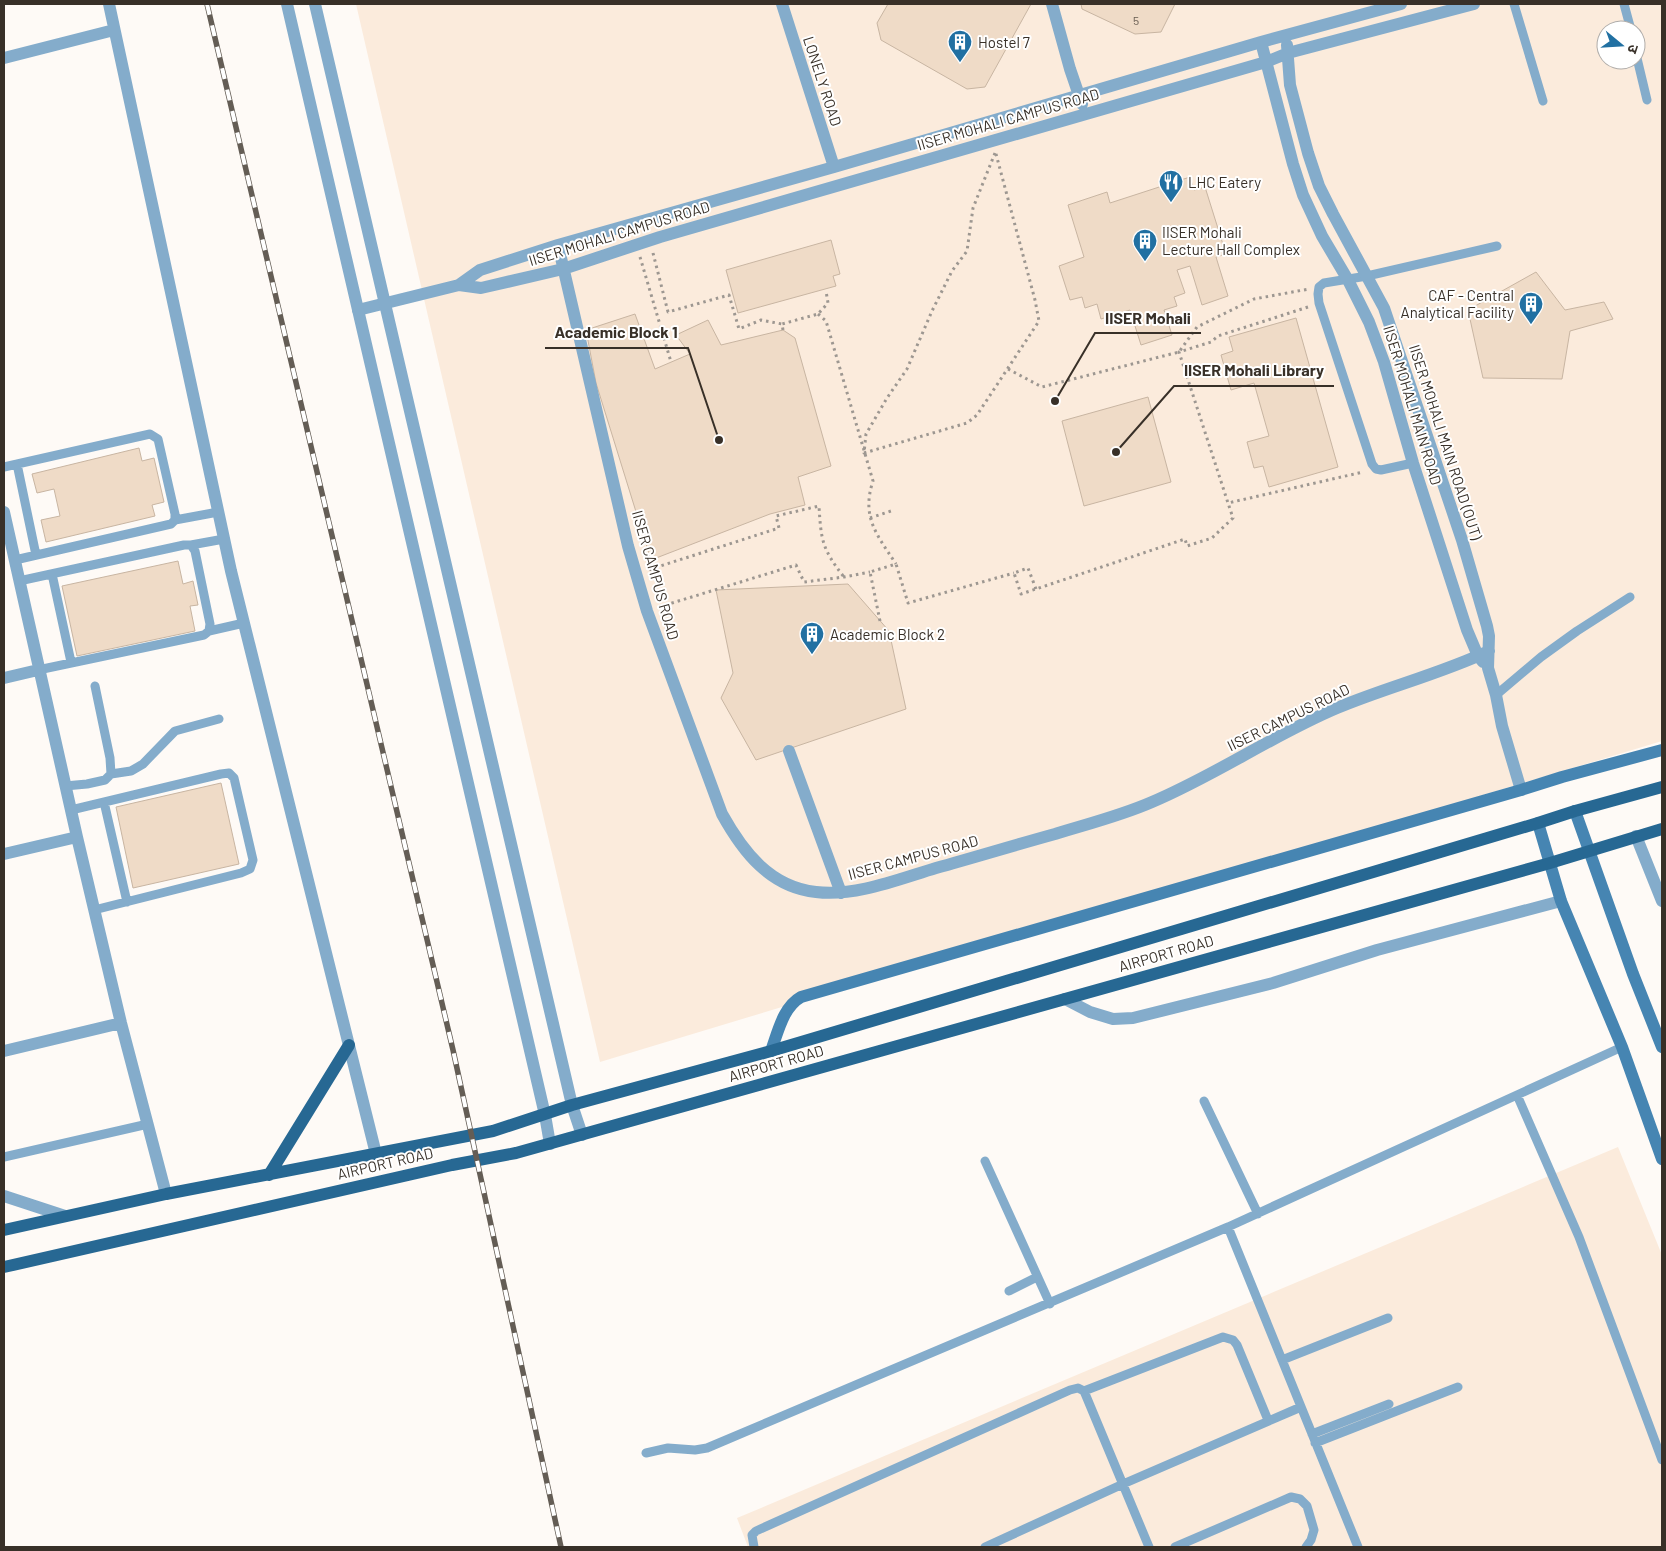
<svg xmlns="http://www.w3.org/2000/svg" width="1666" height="1551" viewBox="0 0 1666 1551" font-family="Barlow,'Noto Sans Devanagari',sans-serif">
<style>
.built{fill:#fbebdc;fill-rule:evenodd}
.building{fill:#efdbc7;stroke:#c8b5a2}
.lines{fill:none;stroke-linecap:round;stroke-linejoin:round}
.path{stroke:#9d9791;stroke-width:3;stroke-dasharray:2.5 4;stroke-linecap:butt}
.service{stroke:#84accb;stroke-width:9}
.minor{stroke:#84accb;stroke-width:12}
.tertiary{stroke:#84accb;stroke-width:12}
.secondary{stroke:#4685b2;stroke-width:12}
.primary{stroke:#276893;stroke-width:12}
.rail-casing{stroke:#645d55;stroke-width:5.5}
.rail{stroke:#fff;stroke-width:4;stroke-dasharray:11;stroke-linecap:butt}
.labels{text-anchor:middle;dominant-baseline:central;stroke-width:4;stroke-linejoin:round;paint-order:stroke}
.number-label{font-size:12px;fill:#665b50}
.poi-label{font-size:15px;fill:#383028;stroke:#fff;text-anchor:start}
.street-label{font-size:15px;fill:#383028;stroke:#fff}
.leader{fill:none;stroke:#383028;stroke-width:2}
.callout-dot{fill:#383028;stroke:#fff;stroke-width:2}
.callout-label{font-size:16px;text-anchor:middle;font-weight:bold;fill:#383028;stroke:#fff;stroke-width:4;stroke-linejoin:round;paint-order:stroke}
</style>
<rect width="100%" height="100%" fill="#fefaf6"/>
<path class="built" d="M 356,4 L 1662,4 L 1662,741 L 600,1062 ZM 1606,30 L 1636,30 L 1636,60 L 1606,60 Z
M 1618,1147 L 1662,1255 L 1662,1547 L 748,1547 L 737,1518 Z"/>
<path class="building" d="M 888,4 L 1031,4 L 985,87 L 967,89 L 881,40 L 877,23 Z
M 1081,4 L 1175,4 L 1161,32 L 1135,34 L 1082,9 Z
M 1190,177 L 1194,190 L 1205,187 L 1226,254 L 1216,257 L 1228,296 L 1202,305 L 1190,266 L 1177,270 L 1185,293 L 1174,297 L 1177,306 L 1164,310 L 1172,335 L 1141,345 L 1130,310 L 1101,319 L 1097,304 L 1085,308 L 1082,297 L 1070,300 L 1059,266 L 1084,257 L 1068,205 L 1107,192 L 1110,203 Z
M 831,240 L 840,274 L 833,276 L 836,286 L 738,313 L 726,270 Z
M 1536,272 L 1565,310 L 1604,302 L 1613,319 L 1570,331 L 1562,379 L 1483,378 L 1468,310 Z
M 635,314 L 655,369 L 690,354 L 676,335 L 708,320 L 721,345 L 783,330 L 795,338 L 831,466 L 798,477 L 805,505 L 770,514 L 651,560 L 596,383 L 586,330 Z
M 1296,318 L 1338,467 L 1269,487 L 1263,466 L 1254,468 L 1247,442 L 1269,436 L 1254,383 L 1231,390 L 1221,355 L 1233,351 L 1229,337 Z
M 1148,397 L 1171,482 L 1084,506 L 1062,421 Z
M 139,448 L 142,461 L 154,458 L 164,502 L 152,505 L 155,516 L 46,542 L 41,520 L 60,516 L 54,489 L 37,493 L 32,474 Z
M 178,561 L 183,584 L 193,581 L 198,605 L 190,606 L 195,631 L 77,656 L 62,586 Z
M 848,584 L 889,631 L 906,709 L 756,760 L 721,698 L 733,673 L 716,590 Z
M 221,783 L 239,864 L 133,888 L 116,807 Z"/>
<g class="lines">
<path class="path" d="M 995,153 L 973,208 L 967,251 L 952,271 L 932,311 L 907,369 L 887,398 L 866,434 L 864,453 L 967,423 L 977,415 L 1039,321 L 1035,300 L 996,154
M 653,253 L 668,312 L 729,295 L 739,329 L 761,320 L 782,324
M 640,257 L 671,362
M 1308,307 L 1218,336 L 1211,342 L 1179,352 L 1228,503 L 1363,472
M 818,314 L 826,321 L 873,481 C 861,517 877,535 896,564
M 783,330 L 782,324 L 818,314 L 828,303 L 826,291
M 1008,369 L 1042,387 L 1179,352 L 1197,327 L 1254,299 L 1309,289
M 870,518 L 891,511
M 651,571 L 651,569 L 779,528 L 776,516 L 819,506 C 821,540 822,549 844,577
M 1036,589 L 1028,568 L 1014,573 L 1021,594 L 1036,589 L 1185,539 L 1187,546 L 1212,538 L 1233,518 L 1228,503
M 659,607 L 796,565 L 804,582 L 844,577 L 870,572
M 880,621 L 870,572 L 896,564 L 908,603 L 1014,573"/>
<path class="service" d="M 1514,4 L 1543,101
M 1624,4 L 1631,30
M 1636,54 L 1647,100
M 1413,463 L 1381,470 L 1376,469 L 1372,464 L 1319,303 L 1318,294 L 1319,287 L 1324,283 L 1367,276 L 1497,246
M 17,464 L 36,555
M 4,467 L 150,434 L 158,439 L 175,514 L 175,520 L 171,524 L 15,560
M 175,520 L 218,512
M 191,545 L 224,539
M 52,574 L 71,662
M 19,581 L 184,545 L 191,545 L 195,551 L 210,624 L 209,631 L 204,635 L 38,670
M 209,631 L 244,623
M 1496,695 L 1541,657 L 1577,631 L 1630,597
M 111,774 L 131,771 L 143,764 L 175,731 L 219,719
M 65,786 L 87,784 L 105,780 L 111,774 L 110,758 L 95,686
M 104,802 L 127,902
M 71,810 L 221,774 L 229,773 L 234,778 L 253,860 L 250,869 L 241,873 L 94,910
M 1517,1095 L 1579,1237 L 1662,1460
M 1204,1101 L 1258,1214
M 4,1157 L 148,1124
M 985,1161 L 1050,1304
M 1228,1227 L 1358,1547
M 1009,1291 L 1037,1277
M 1282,1360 L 1388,1318
M 1084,1391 L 1223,1337 L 1233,1340 L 1237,1345 L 1268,1420
M 1312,1434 L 1389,1404
M 1315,1443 L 1458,1387
M 646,1453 L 668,1448 L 695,1450 L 707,1448 L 1228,1227 L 1622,1047
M 754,1547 L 752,1535 L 756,1531 L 1070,1390 L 1078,1388 L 1084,1391 L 1149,1547
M 985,1547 L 1123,1484 L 1301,1407
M 1175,1547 L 1291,1497 L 1300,1499 L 1307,1506 L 1314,1530 L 1311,1540 L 1306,1547"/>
<path class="minor" d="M 109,4 L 231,571 L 376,1154
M 782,4 L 834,167
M 1052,4 L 1070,69 L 1082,104
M 1261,42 L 1293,164 L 1303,195 L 1322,236 L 1348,280 L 1369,322 L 1384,362 L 1413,463 L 1467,630 L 1478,656 L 1483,662
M 1287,45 L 1290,85 L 1308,153 L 1319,186 L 1333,214 L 1384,308 L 1462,540 L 1487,626 L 1489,636 L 1488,668 L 1496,695 L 1502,726 L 1521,790
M 4,58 L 114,30
M 558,245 L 628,546 L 647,611 L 722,814 C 743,852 770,887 816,892 C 855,897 899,879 936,868 C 976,857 1015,845 1055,834 C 1087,824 1120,816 1152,802 C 1216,775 1273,735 1337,708 C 1387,687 1440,674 1489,651
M 459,285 L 481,288 L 563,269 L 660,237 L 1266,62 L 1288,53 L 1474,4
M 358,310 L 459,285 L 480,270 L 558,245 L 834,167 L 1261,42 L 1401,4
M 4,512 L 77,837 L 121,1023 L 166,1194
M 4,678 L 38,670
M 789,751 L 841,893
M 1636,836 L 1662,901
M 4,854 L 77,837
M 1065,999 L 1090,1012 L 1113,1019 L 1133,1018 L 1273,983 L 1377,950 L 1561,901
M 4,1051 L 121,1023
M 4,1196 L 65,1216"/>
<path class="tertiary" d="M 287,4 L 545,1115 L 550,1144
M 315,4 L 572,1105 L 582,1135"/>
<path class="secondary" d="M 1575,811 L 1633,974 L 1662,1047
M 1538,823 L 1561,901 L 1622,1047 L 1662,1159
M 771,1051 C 778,1032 783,1007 801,997 L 1521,790 L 1562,777 L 1662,750"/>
<path class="primary" d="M 269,1175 L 349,1045
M 4,1230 L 166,1194 L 493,1131 L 572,1105 L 771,1051 L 1538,823 L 1575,811 L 1662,787
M 4,1267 L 452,1165 L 516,1153 L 1550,863 L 1662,829"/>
<defs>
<path id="rail" d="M 207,4 L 453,1050 L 561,1547"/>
</defs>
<use href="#rail" class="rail-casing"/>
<use href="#rail" class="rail"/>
</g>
<defs>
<symbol id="building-pin" viewBox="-11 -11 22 30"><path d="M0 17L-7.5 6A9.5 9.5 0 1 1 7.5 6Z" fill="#2170a2" stroke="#fff"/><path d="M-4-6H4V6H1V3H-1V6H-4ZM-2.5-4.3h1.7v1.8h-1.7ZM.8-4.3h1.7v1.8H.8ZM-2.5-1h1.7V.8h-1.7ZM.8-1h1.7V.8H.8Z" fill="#fff"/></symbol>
<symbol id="restaurant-pin" viewBox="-11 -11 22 30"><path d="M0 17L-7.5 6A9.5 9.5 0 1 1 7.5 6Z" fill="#2170a2" stroke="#fff"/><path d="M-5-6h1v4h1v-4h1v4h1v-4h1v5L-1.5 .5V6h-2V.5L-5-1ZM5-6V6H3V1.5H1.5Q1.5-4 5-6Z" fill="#fff"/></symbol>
</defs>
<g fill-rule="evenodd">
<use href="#building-pin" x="946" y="28" width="28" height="38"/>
<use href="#restaurant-pin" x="1157" y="168" width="28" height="38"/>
<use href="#building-pin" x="1131" y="227" width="28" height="38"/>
<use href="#building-pin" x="1517" y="290" width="28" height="38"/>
<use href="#building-pin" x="798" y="620" width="28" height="38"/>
</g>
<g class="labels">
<g class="number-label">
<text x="1136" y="20">5</text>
</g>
<g class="poi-label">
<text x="978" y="42">Hostel 7</text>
<text x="1188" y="182">LHC Eatery</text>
<text x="1162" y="232">IISER Mohali<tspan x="1162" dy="17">Lecture Hall Complex</tspan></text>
<text x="1514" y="295" text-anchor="end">CAF - Central<tspan x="1514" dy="17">Analytical Facility</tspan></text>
<text x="830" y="634">Academic Block 2</text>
</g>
<g class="street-label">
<text transform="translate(823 81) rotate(72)">LONELY ROAD</text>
<text transform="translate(1008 119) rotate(-16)">IISER MOHALI CAMPUS ROAD</text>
<text transform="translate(619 233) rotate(-17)">IISER MOHALI CAMPUS ROAD</text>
<text transform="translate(1413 405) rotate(73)">IISER MOHALI MAIN ROAD</text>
<text transform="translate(1446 442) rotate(72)">IISER MOHALI MAIN ROAD (OUT)</text>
<text transform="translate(656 575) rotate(74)">IISER CAMPUS ROAD</text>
<text transform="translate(1288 717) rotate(-26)">IISER CAMPUS ROAD</text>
<text transform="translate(913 857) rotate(-15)">IISER CAMPUS ROAD</text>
<text transform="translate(1166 953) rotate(-16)">AIRPORT ROAD</text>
<text transform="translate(776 1063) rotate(-16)">AIRPORT ROAD</text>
<text transform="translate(385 1163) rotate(-13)">AIRPORT ROAD</text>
</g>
</g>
<path class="leader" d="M1055 401L1095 333H1201M719 440L688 348H545M1116 452L1174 386H1334"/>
<g class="callout-dot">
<circle cx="1055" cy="401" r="5"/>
<circle cx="719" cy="440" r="5"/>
<circle cx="1116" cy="452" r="5"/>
</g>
<g class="callout-label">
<text x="1148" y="324">IISER Mohali</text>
<text x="616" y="338">Academic Block 1</text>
<text x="1254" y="376">IISER Mohali Library</text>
</g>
<rect width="1666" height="1551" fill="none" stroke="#383028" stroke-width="10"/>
<g transform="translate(1621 45) rotate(108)"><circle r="24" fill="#ffffff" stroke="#afaca9"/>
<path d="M0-4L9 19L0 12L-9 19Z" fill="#2170a2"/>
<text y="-8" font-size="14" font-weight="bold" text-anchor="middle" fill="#383028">उ</text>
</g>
</svg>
